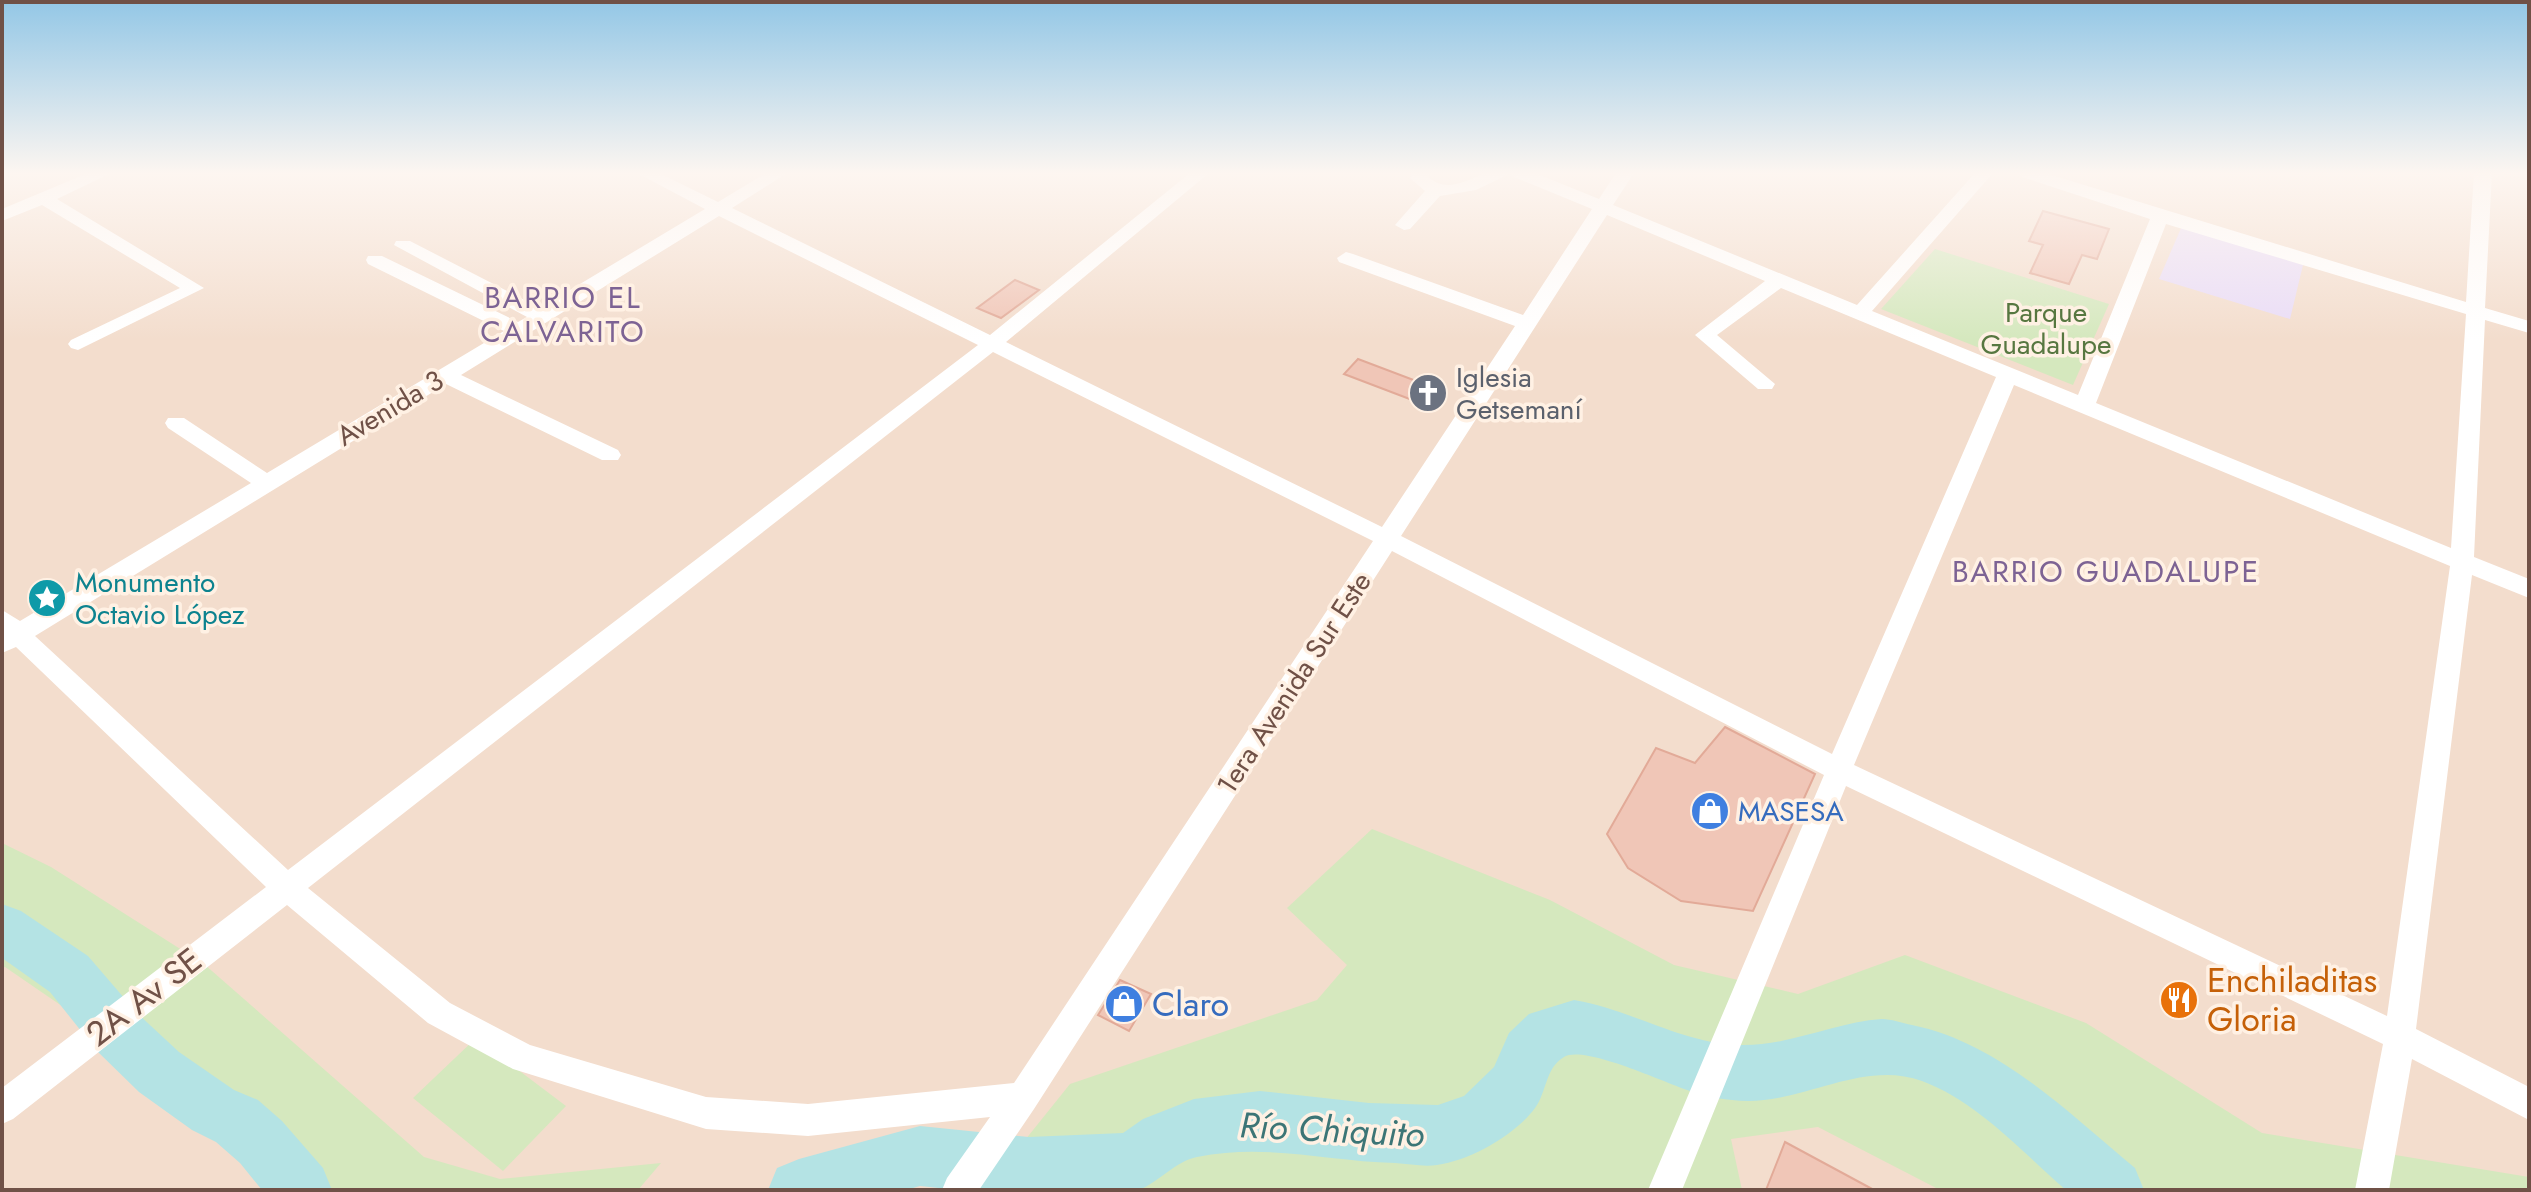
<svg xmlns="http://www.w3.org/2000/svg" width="2531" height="1192" viewBox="0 0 2531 1192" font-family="Jost,sans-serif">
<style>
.residential{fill:#f3ddcd}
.education{fill:#e9dcf7}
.green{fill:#d5e8be}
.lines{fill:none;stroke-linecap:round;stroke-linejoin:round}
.river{fill:#b4e3e4;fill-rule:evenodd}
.building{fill:#f0c6b7;stroke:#e2aa98;stroke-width:2}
.minor{fill:#fff;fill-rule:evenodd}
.labels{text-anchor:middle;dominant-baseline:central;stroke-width:7;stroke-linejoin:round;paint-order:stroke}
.park-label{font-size:28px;fill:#577740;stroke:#fff1e4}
.worship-label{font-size:28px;fill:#5b616d;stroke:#fff1e4;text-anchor:start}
.street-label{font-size:28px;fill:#705147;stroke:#fff1e4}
.culture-label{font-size:28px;fill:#0d838f;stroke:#fff1e4;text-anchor:start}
.shop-label{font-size:28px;fill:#366cbe;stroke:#fff1e4;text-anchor:start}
.neighbourhood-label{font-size:30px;letter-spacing:2px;fill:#7d6394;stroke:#fff1e4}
.near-food-label{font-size:34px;fill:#c56008;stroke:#fff1e4;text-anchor:start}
.near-street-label{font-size:34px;fill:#705147;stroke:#fff1e4}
.near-shop-label{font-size:34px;fill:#366cbe;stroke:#fff1e4;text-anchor:start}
.near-water-label{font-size:36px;font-style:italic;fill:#3c7576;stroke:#fff1e4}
</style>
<rect width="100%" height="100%" fill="#fbecdf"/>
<path class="residential" d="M 2,173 L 2529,173 L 2529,1190 L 2,1190 Z"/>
<path class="education" d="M 2182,226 L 2303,265 L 2290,319 L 2159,279 Z"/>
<path class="green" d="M 1935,249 L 2109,304 L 2073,385 L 1881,309 Z
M 1372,829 L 1550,900 L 1674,965 L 1798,994 L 1905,955 L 2086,1023 L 2262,1133 L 2529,1177 L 2529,1190 L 1940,1190 L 1818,1127 L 1731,1139 L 1742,1190 L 985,1190 L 1070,1084 L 1317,1000 L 1347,965 L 1287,908 Z
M 2,843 L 51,867 L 204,964 L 424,1157 L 500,1179 L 661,1163 L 638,1190 L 272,1190 L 161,1074 L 5,967 L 2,968 Z
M 476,1038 L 566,1106 L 503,1171 L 413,1098 Z"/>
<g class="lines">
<path class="river" d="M 2,904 L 21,911 L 88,956 L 137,1013 L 179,1052 L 234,1090 L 258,1100 L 282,1121 L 323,1168 L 332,1190 L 262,1190 L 240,1163 L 216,1142 L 192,1130 L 139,1092 L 97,1051 L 50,992 L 2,958 Z
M 1574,1000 C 1630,1009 1681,1043 1738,1045 C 1788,1047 1834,1022 1882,1019 C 1891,1019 1902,1023 1912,1025 C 2000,1043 2068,1113 2135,1168 L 2144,1190 L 2066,1190 C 2022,1152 1978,1102 1922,1081 C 1859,1058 1796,1109 1732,1100 C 1720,1099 1708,1097 1696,1093 C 1671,1086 1585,1044 1564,1057 C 1545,1068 1547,1092 1535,1108 C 1515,1135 1471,1160 1437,1165 C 1424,1167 1409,1164 1395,1163 C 1326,1161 1266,1143 1197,1157 C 1176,1161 1159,1182 1139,1190 L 958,1190 L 920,1186 L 906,1190 L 768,1190 L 777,1168 L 799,1159 L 920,1126 L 1029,1137 L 1123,1133 L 1143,1119 L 1194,1099 L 1260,1091 L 1369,1103 L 1438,1105 L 1464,1096 L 1494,1067 L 1509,1033 L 1529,1014 Z"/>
</g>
<path class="building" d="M 2043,211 L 2109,229 L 2097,259 L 2082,255 L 2069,284 L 2030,273 L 2043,245 L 2029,241 Z
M 1015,280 L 1039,290 L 1001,318 L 977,308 Z
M 1358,359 L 1440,390 L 1428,406 L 1344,374 Z
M 1725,727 L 1815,774 L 1753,911 L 1681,901 L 1628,868 L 1607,834 L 1656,748 L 1695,763 Z
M 1120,980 L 1151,994 L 1129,1031 L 1098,1015 Z
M 1785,1142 L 1874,1190 L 1766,1190 Z"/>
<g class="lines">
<path class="minor" d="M 88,173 L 111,173 L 57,199 L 204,288 L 78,350 L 71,348 L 68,344 L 71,340 L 180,288 L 42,205 L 2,221 L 2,209 Z
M 637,173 L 659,173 L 718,202 L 766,173 L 787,173 L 732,208 L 990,335 L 1190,173 L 1209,173 L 1006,342 L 1382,527 L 1515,326 L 1339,262 L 1337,258 L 1346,252 L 1353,254 L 1523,315 L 1592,209 L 1514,177 L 1511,173 L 1535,173 L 1599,199 L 1616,173 L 1634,173 L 1613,205 L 1857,305 L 1975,173 L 1993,173 L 1872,311 L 2078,395 L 2150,219 L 2022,177 L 2019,173 L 2045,173 L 2466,302 L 2474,173 L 2492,173 L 2485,308 L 2529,321 L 2529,333 L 2485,320 L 2474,557 L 2529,579 L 2529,598 L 2472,575 L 2416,1029 L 2529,1087 L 2529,1120 L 2412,1059 L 2389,1190 L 2355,1190 L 2383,1044 L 1846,786 L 1682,1190 L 1648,1190 L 1824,775 L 1392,551 L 1034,1109 L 979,1190 L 942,1190 L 947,1178 L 990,1117 L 808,1136 L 706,1129 L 513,1069 L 428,1023 L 287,905 L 13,1119 L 2,1124 L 2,1088 L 266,887 L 16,647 L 2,653 L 2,610 L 20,621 L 251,483 L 168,428 L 165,423 L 168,418 L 184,418 L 267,473 L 504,331 L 368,264 L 366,260 L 368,256 L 382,256 L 518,322 L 527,317 L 394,245 L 396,241 L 410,241 L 540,308 L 705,209 ZM 1607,215 L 1765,281 L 1695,335 L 1758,389 L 1772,389 L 1775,384 L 1717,335 L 1781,288 L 1996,377 L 1832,754 L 1401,536 ZM 719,216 L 978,345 L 288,870 L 35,636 L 446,384 L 602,460 L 618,460 L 621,455 L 618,450 L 461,375 ZM 2166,224 L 2466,314 L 2451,548 L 2096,403 ZM 993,352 L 1373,541 L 1014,1083 L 808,1104 L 706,1097 L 530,1045 L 450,1003 L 308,888 ZM 2014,385 L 2450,566 L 2387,1016 L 1854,765 Z
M 1413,173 L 1431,173 L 1428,177 C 1447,193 1464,181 1484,174 C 1492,172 1502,173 1511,173 L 1476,190 L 1440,196 L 1410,229 L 1404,230 L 1395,225 L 1425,191 L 1410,178 Z"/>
</g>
<linearGradient id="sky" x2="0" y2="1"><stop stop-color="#93c7e6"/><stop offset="0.51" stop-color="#fdf6f1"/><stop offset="1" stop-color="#fdf6f1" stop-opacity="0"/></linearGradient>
<rect width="2531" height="340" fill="url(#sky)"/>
<defs>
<symbol id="church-disc" viewBox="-11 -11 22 22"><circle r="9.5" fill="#6b7280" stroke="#fff1e4"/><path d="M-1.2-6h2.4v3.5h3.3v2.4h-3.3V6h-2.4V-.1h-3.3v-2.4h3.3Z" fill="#fff"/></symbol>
<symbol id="sight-disc" viewBox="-11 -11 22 22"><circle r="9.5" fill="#0f9aa8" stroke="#fff1e4"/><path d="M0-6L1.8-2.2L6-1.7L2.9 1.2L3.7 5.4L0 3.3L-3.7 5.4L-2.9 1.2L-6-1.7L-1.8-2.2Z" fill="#fff"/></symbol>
<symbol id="shop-disc" viewBox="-11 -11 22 22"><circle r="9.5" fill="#3f7fe0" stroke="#fff1e4"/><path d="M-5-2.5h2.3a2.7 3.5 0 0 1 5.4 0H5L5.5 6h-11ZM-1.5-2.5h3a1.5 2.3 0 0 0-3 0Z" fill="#fff"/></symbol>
<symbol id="restaurant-disc" viewBox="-11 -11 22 22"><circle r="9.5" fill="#e8710a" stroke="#fff1e4"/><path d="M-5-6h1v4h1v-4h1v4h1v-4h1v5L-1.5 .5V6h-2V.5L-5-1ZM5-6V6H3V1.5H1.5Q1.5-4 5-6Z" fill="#fff"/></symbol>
</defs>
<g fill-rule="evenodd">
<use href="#church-disc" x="1406" y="371" width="44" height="44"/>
<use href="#sight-disc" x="25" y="576" width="44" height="44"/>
<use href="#shop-disc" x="1688" y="789" width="44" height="44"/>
<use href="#restaurant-disc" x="2157" y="978" width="44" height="44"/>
<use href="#shop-disc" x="1102" y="982" width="44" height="44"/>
</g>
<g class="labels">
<g class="park-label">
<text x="2046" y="312">Parque<tspan x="2046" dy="32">Guadalupe</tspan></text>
</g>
<g class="worship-label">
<text x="1456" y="377">Iglesia<tspan x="1456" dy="32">Getsemaní</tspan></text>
</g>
<g class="street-label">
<text transform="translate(390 408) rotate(-31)">Avenida 3</text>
<text transform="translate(1294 683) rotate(-57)">1era Avenida Sur Este</text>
</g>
<g class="culture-label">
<text x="75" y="582">Monumento<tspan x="75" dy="32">Octavio López</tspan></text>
</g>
<g class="shop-label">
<text x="1738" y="811">MASESA</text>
</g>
<g class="neighbourhood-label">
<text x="563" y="297">BARRIO EL<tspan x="563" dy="34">CALVARITO</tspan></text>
<text x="2106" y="571">BARRIO GUADALUPE</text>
</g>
<g class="near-food-label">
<text x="2207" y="980">Enchiladitas<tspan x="2207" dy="39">Gloria</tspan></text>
</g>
<g class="near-street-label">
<text transform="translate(144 997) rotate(-38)">2A Av SE</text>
</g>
<g class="near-shop-label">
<text x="1152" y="1004">Claro</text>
</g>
<g class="near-water-label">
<text transform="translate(1332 1129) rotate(3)">Río Chiquito</text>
</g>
</g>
<rect width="2531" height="1192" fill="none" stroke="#705147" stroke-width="8"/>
</svg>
